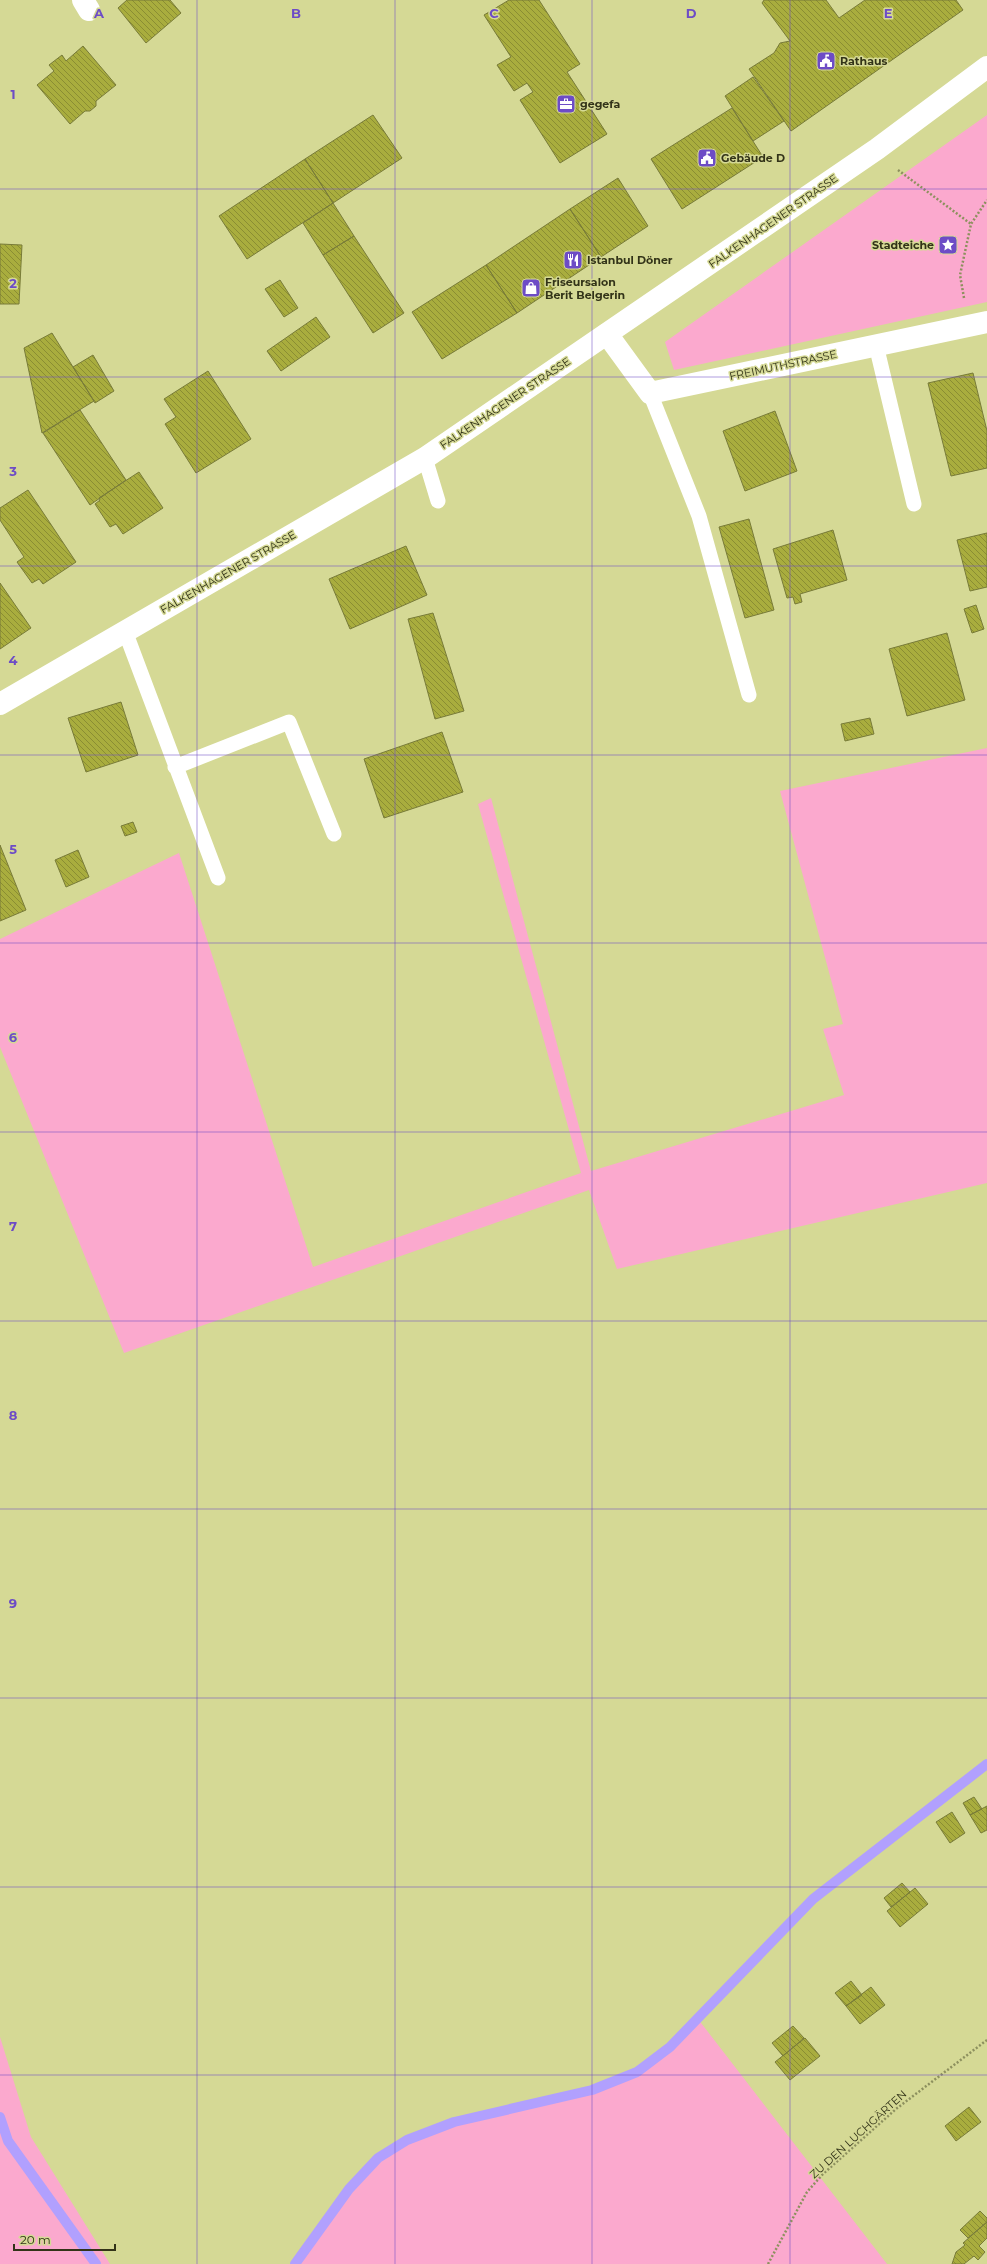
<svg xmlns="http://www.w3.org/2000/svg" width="987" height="2264" viewBox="0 0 987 2264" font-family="Montserrat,sans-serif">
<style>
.green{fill:#fba9ce}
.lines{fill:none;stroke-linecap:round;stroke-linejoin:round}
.stream{stroke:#b1a0fe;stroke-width:10}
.building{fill:url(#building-back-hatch);stroke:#787b39}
.path{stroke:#8d905e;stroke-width:2.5;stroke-dasharray:2 2;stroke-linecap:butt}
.service{stroke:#fff;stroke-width:15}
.minor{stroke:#fff;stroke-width:22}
.secondary{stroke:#fff;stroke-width:22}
.grid{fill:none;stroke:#6d4cc6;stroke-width:1;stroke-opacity:0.55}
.labels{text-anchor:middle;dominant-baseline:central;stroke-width:3;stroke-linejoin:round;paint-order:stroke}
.poi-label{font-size:11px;font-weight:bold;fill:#323318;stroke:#d5d995;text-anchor:start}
.street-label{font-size:11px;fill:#323318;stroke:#d5d995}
.grid-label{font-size:13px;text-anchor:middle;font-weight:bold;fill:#6d4cc6;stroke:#d5d995;stroke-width:3;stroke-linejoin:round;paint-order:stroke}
</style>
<defs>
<pattern id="building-back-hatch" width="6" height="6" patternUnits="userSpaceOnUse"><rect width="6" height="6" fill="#a9ad3e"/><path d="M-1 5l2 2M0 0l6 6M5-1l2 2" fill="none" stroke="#8a8d33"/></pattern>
</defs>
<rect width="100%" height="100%" fill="#d5d995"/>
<path class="green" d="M 987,115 L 987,302 L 674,370 L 665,342 Z
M 987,748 L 987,1183 L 617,1269 L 589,1190 L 124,1353 L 0,1047 L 0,939 L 179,853 L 313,1267 L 581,1173 L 478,804 L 491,798 L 591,1171 L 844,1095 L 823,1029 L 843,1024 L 780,791 Z
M 698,2019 L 887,2264 L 295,2264 L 349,2189 L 378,2158 L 407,2140 L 454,2122 L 592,2090 L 637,2072 L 670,2047 Z
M 0,2037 L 31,2137 L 110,2264 L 0,2264 Z"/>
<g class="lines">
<path class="stream" d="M 0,2117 L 8,2141 L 96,2264
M 295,2264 L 349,2189 L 378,2158 L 407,2140 L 454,2122 L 592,2090 L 637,2072 L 670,2047 L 813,1899 L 987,1764"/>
</g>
<path class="building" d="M 127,0 L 170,0 L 181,13 L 146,43 L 118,8 Z
M 509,0 L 539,0 L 580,64 L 567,72 L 607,134 L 560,163 L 520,100 L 533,92 L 527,83 L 514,91 L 497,65 L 511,57 L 484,15 Z
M 764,0 L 826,0 L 839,18 L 865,0 L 956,0 L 963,10 L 791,131 L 749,69 L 774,53 L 780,43 L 790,41 L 762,3 Z
M 83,46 L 116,85 L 96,101 L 96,106 L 90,111 L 85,111 L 70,124 L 37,85 L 54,71 L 49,65 L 62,55 L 66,61 Z
M 753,77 L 784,121 L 753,141 L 725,96 Z
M 732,108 L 763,157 L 682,209 L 651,159 Z
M 373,115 L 402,158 L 333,203 L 305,159 Z
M 305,159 L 333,203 L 247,259 L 219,216 Z
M 618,178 L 648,226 L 601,257 L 570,209 Z
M 333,203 L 354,236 L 323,255 L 303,223 Z
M 570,209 L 601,257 L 517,313 L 486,265 Z
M 354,236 L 404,313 L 373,333 L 323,255 Z
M 0,244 L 22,245 L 19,304 L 0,304 Z
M 486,265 L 517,313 L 442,359 L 412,312 Z
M 280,280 L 298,308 L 284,317 L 265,289 Z
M 316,317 L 330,337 L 281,371 L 267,351 Z
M 52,333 L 94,401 L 42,433 L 24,348 Z
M 93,355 L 114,391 L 95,403 L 73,367 Z
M 208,371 L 251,439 L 196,473 L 165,424 L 176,417 L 164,399 Z
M 973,373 L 987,431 L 987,468 L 951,476 L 928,383 Z
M 80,410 L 126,480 L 90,505 L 43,433 Z
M 775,411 L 797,471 L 745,491 L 723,431 Z
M 139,472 L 163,508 L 123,534 L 116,524 L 110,527 L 95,504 L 100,500 L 99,498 Z
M 28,490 L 76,562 L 43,584 L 39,579 L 32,583 L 17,562 L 24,557 L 0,520 L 0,508 Z
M 749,519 L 774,610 L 745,618 L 719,527 Z
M 833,530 L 847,580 L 800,594 L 802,602 L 795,604 L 793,597 L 787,598 L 773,549 Z
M 987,533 L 987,587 L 970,591 L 957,540 Z
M 406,546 L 427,595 L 350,629 L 329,579 Z
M 0,583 L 31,628 L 0,649 Z
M 976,605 L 984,629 L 972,633 L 964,609 Z
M 433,613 L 464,711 L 435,719 L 408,619 Z
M 947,633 L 965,700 L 907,716 L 889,649 Z
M 121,702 L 138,755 L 86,772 L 68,718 Z
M 870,718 L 874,734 L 845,741 L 841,724 Z
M 442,732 L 463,792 L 384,818 L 364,759 Z
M 133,822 L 137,832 L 125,836 L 121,826 Z
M 0,845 L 26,910 L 0,921 Z
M 78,850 L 89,877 L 66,887 L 55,860 Z
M 974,1797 L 982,1809 L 970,1815 L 963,1803 Z
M 987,1806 L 987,1830 L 981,1833 L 970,1815 Z
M 952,1812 L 965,1833 L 950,1843 L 936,1822 Z
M 902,1883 L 910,1892 L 891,1907 L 884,1898 Z
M 915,1888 L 928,1904 L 900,1927 L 887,1911 Z
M 851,1981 L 862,1995 L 846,2006 L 835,1993 Z
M 871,1987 L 885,2005 L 860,2024 L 846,2006 Z
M 793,2026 L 804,2038 L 783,2056 L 772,2043 Z
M 805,2038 L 820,2056 L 790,2080 L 775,2062 Z
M 969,2107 L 981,2122 L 956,2141 L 945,2126 Z
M 980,2211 L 987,2218 L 987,2222 L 968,2238 L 960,2230 Z
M 987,2222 L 987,2238 L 979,2246 L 985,2252 L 978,2260 L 974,2256 L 964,2264 L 952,2264 L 956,2252 L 965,2245 L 963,2243 Z"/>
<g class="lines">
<path class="path" d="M 898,170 L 971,224
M 964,298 L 960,275 L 971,224 L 987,200
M 768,2264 L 807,2192 L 823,2174 L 896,2109 L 987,2040"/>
<path class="service" d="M 876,345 L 914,504
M 650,393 L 699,516 L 749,695
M 425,458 L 438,501
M 125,631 L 218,878
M 175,767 L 289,722 L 334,834"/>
<path class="minor" d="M 83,0 L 89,10
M 607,334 L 650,393 L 987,322"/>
<path class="secondary" d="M 0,704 L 425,458 L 877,149 L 987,67"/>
</g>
<path class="grid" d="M 197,0 L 197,2264M 395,0 L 395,2264M 592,0 L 592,2264M 790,0 L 790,2264M 0,189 L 987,189M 0,377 L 987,377M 0,566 L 987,566M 0,755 L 987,755M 0,943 L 987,943M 0,1132 L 987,1132M 0,1321 L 987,1321M 0,1509 L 987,1509M 0,1698 L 987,1698M 0,1887 L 987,1887M 0,2075 L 987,2075"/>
<defs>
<symbol id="civic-square" viewBox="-11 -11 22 22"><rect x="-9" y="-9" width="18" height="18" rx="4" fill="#6d4cc6" stroke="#d5d995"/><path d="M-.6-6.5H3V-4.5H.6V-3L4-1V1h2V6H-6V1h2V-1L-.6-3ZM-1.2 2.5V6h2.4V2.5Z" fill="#fff"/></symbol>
<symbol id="office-square" viewBox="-11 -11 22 22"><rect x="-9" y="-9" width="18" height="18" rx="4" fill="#6d4cc6" stroke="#d5d995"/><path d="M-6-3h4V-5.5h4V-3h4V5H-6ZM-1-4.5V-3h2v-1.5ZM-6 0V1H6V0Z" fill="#fff"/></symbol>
<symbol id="sight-square" viewBox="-11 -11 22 22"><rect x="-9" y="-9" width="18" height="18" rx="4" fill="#6d4cc6" stroke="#d5d995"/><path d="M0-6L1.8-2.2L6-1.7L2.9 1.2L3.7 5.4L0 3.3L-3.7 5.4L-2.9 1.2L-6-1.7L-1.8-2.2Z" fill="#fff"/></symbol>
<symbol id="restaurant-square" viewBox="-11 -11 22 22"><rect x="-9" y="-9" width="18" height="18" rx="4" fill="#6d4cc6" stroke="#d5d995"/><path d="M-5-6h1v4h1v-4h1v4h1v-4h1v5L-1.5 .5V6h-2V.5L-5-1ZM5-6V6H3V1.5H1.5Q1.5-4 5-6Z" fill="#fff"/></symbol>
<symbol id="shop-square" viewBox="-11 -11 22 22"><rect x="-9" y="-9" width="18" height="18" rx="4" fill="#6d4cc6" stroke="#d5d995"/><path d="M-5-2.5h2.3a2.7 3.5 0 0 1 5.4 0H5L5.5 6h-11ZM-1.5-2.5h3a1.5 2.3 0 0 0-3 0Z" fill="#fff"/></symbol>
</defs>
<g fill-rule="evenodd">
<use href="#civic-square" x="815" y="50" width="22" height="22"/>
<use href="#office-square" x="555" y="93" width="22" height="22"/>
<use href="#civic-square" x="696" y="147" width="22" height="22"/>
<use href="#sight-square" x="937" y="234" width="22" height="22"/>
<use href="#restaurant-square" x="562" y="249" width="22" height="22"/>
<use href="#shop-square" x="520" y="277" width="22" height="22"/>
</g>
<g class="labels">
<g class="poi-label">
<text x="840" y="61">Rathaus</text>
<text x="580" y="104">gegefa</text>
<text x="721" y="158">Gebäude D</text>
<text x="934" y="245" text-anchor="end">Stadteiche</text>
<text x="587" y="260">Istanbul Döner</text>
<text x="545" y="282">Friseursalon<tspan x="545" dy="13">Berit Belgerin</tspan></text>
</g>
<g class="street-label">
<text transform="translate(773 221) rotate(-35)">FALKENHAGENER STRASSE</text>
<text transform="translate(783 365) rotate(-12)">FREIMUTHSTRASSE</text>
<text transform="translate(505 403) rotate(-34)">FALKENHAGENER STRASSE</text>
<text transform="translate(228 572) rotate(-30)">FALKENHAGENER STRASSE</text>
<text transform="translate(858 2134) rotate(-42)">ZU DEN LUCHGÄRTEN</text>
</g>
</g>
<g class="grid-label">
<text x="99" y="18">A</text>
<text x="296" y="18">B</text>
<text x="494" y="18">C</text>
<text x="691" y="18">D</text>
<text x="888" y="18">E</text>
<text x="13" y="99">1</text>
<text x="13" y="288">2</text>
<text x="13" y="476">3</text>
<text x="13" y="665">4</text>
<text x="13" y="854">5</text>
<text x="13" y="1042">6</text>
<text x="13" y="1231">7</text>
<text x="13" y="1420">8</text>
<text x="13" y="1608">9</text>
</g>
<path d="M14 2244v6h101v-6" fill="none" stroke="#323318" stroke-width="2"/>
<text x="20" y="2244" font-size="12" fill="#323318" stroke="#d5d995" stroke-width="3" paint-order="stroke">20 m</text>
</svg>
